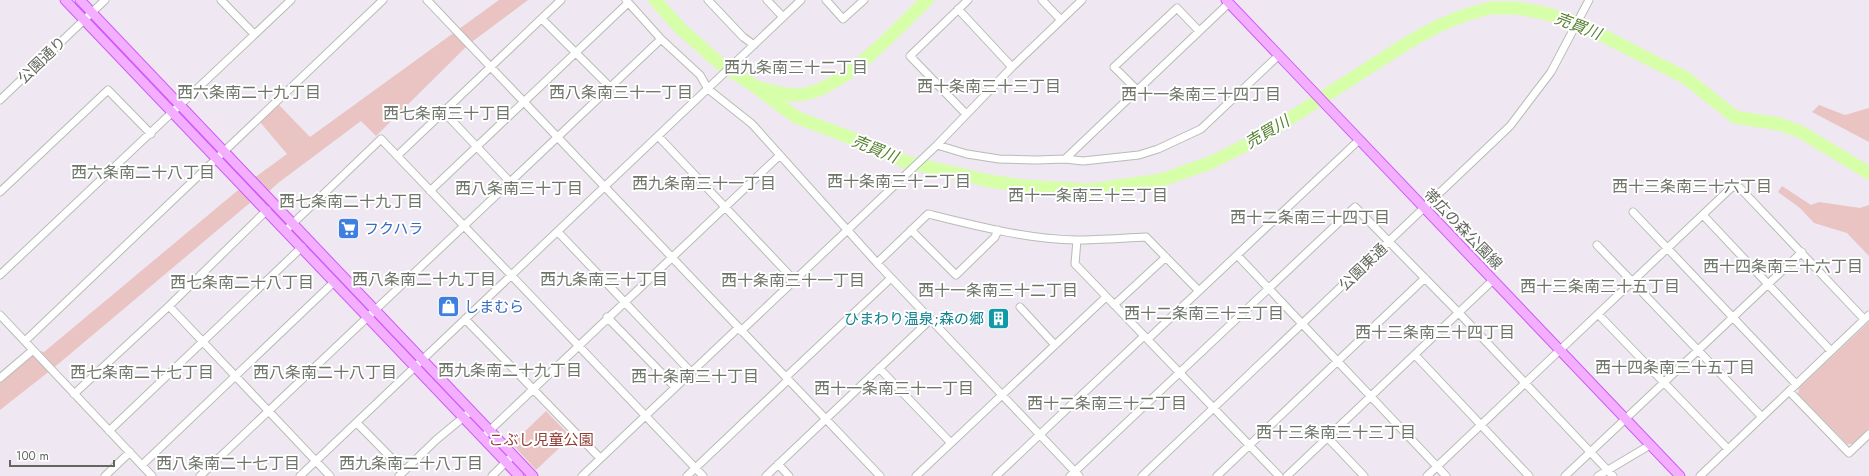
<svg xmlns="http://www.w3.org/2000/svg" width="1869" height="476" viewBox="0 0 1869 476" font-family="Jost,'Noto Sans JP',sans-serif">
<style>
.green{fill:#e9c4c3}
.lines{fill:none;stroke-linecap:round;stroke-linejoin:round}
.river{stroke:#d7ffa9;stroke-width:13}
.minor-casing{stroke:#b7bcb4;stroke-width:9}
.major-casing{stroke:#d05af7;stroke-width:11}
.minor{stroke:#fff;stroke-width:7}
.major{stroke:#f4aeff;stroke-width:9}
.labels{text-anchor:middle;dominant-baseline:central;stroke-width:4;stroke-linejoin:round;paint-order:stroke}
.street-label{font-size:15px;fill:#62685e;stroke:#fff}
.shop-label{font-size:15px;fill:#366cbe;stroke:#fff;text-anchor:start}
.culture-label{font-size:15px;fill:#0d838f;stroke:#fff;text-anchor:end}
.park-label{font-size:15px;fill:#913c35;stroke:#fff}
.water-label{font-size:16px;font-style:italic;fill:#557f30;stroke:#fff}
.neighbourhood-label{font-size:16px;fill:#6f756a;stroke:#fff}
</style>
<rect width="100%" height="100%" fill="#efe7f1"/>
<path class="green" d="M 499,0 L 528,0 L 469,44 L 376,136 L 361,121 L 278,183 L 259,201 L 251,202 L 51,370 L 0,410 L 0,378 L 33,350 L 44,352 L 243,186 L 287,154 L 260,122 L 279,105 L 310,137 Z
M 1819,105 L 1845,115 L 1869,108 L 1869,142 L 1812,112 Z
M 1782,186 L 1811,205 L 1819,202 L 1860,208 L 1869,205 L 1869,256 L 1847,233 L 1814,223 L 1800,208 L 1778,192 Z
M 1869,322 L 1869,429 L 1854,444 L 1847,444 L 1798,394 L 1799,388 Z
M 546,411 L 571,437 L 536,470 L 512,444 Z"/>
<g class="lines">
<path class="river" d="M 655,0 L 680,28 L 718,62 L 756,87 L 796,117 L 862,142 L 906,162 L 990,181 L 1022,186 L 1090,190 L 1161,180 L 1210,163 L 1258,139 L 1409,42 L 1438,26 L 1465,15 L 1490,8 L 1516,8 L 1540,12 L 1569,20 L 1590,29 L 1686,78 L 1735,117 L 1779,124 L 1801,132 L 1869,173
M 760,88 C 770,91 781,94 793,95 C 838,97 895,30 927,0"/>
<defs>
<path id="minor" d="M 221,0 L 254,34
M 427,0 L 880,476
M 626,0 L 661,39 L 700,75 L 708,89 L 752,124 L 877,263 L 1079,476
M 708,0 L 743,37 L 754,45
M 767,0 L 783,17
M 826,0 L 843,19 L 864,0
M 1042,0 L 1061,20
M 958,9 L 1012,67
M 542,19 L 611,88
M 1138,91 L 1114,67 L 1177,8 L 1199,31
M 0,100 L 105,0
M 444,112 L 511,183
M 966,114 L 910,56 L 968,0
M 658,136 L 794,280
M 937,145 L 967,154 L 999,159 L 1037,160 L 1065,159 L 1083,161 L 1139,155 L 1158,149 L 1201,129 L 1279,55
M 397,156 L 561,0
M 1065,159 L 1229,3
M 430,191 L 628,3
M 0,192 L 108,90 L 151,134
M 1633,212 L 1796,384
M 1703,215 L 1831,351
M 286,230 L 381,139 L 703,476
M 911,230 L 956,275 L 995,237 L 998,230
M 558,232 L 691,372
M 1077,240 L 1075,264 L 1279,476
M 1597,245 L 1762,417
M 1238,256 L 1446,476
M 877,263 L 928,214 C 976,226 1026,239 1076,240 C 1099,240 1123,238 1146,237 L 1199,291
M 0,275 L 291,0
M 1114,305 L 1166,257
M 169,306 L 330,476
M 1020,307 L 1055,345
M 1598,314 L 1728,449
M 0,315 L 152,476
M 607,317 L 675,387
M 465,319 L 600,458
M 741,331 L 937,145 L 1012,67 L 1082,0
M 1148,339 L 1359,140
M 25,341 L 383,0
M 1415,355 L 1529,476
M 879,368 L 951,443
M 786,377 L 891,278
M 0,378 L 33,350
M 1789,391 L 1849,453 L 1869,434
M 74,394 L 169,306 L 267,210
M 357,423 L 404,471
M 109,431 L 302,247
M 487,433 L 780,155
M 1328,438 L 1364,476
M 778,464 L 789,476
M 142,465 L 334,282
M 105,476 L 130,452
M 200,476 L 661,39
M 300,476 L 801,0
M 399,476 L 436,440 L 471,411
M 492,476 L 513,455
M 582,476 L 738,328
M 687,476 L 788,380
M 766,476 L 931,319
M 916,476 L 1106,297
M 996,476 L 1144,336
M 1070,476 L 1355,207 L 1459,313 L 1613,476
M 1142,476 L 1510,126 L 1551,72 L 1589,0
M 1217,476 L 1425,278
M 1287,476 L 1493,280
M 1427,476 L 1732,187 L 1740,188 L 1864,319
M 1565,476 L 1802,252
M 1598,476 L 1650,445
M 1700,476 L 1869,315"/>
<path id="major" d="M 65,0 L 519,476
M 80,0 L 533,476
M 1226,0 L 1680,476"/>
</defs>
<use href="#minor" class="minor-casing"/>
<use href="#major" class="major-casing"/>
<use href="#minor" class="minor"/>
<use href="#major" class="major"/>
</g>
<defs>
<symbol id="supermarket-square" viewBox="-11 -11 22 22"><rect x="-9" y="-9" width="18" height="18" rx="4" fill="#3f7fe0" stroke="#fff"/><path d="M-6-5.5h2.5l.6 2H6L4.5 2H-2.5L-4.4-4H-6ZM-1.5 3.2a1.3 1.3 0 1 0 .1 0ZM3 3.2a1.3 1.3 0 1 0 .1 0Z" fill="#fff"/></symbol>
<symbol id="shop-square" viewBox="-11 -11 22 22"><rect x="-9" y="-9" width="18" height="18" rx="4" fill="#3f7fe0" stroke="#fff"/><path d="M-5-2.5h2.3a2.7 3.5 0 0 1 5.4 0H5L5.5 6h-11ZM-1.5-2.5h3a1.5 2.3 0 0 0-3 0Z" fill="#fff"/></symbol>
<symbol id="building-square" viewBox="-11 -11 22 22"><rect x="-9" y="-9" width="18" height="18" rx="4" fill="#0f9aa8" stroke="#fff"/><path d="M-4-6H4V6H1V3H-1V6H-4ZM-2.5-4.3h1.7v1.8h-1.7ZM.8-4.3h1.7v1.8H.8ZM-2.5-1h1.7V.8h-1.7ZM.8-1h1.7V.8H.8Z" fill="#fff"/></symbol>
</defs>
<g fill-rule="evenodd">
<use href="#supermarket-square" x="336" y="216" width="25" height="25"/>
<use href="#shop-square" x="436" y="294" width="25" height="25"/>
<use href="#building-square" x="986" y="306" width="25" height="25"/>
</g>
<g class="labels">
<g class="street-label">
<text transform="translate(42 60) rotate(-44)">公園通り</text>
<text transform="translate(1463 229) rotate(46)">帯広の森公園線</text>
<text transform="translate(1363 267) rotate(-44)">公園東通</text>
</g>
<g class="shop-label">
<text x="364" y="229">フクハラ</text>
<text x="464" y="307">しまむら</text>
</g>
<g class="culture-label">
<text x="984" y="319">ひまわり温泉;森の郷</text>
</g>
<g class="park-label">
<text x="541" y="440">こぶし児童公園</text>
</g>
<g class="water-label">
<text transform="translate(1578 26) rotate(21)">売買川</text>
<text transform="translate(1267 132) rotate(-31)">売買川</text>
<text transform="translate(875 149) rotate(22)">売買川</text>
</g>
<g class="neighbourhood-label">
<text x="796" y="67">西九条南三十二丁目</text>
<text x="989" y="86">西十条南三十三丁目</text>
<text x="249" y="92">西六条南二十九丁目</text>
<text x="621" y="92">西八条南三十一丁目</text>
<text x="1201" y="94">西十一条南三十四丁目</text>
<text x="447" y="113">西七条南三十丁目</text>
<text x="143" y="172">西六条南二十八丁目</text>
<text x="899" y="181">西十条南三十二丁目</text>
<text x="704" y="183">西九条南三十一丁目</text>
<text x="1692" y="186">西十三条南三十六丁目</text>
<text x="519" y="188">西八条南三十丁目</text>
<text x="1088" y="195">西十一条南三十三丁目</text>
<text x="351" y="201">西七条南二十九丁目</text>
<text x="1310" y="217">西十二条南三十四丁目</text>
<text x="1783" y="266">西十四条南三十六丁目</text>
<text x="424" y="279">西八条南二十九丁目</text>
<text x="604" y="279">西九条南三十丁目</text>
<text x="793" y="280">西十条南三十一丁目</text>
<text x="242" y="282">西七条南二十八丁目</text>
<text x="1600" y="286">西十三条南三十五丁目</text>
<text x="998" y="290">西十一条南三十二丁目</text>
<text x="1204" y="313">西十二条南三十三丁目</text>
<text x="1435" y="332">西十三条南三十四丁目</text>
<text x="1675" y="367">西十四条南三十五丁目</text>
<text x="510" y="370">西九条南二十九丁目</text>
<text x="142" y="372">西七条南二十七丁目</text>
<text x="325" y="372">西八条南二十八丁目</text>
<text x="695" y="376">西十条南三十丁目</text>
<text x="894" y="388">西十一条南三十一丁目</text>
<text x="1107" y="403">西十二条南三十二丁目</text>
<text x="1336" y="432">西十三条南三十三丁目</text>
<text x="228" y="463">西八条南二十七丁目</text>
<text x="411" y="463">西九条南二十八丁目</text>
</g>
</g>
<path d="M10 460v6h104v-6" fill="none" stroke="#62685e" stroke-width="2"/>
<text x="16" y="460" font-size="12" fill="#62685e" stroke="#ffffff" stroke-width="3" paint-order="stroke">100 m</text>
</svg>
